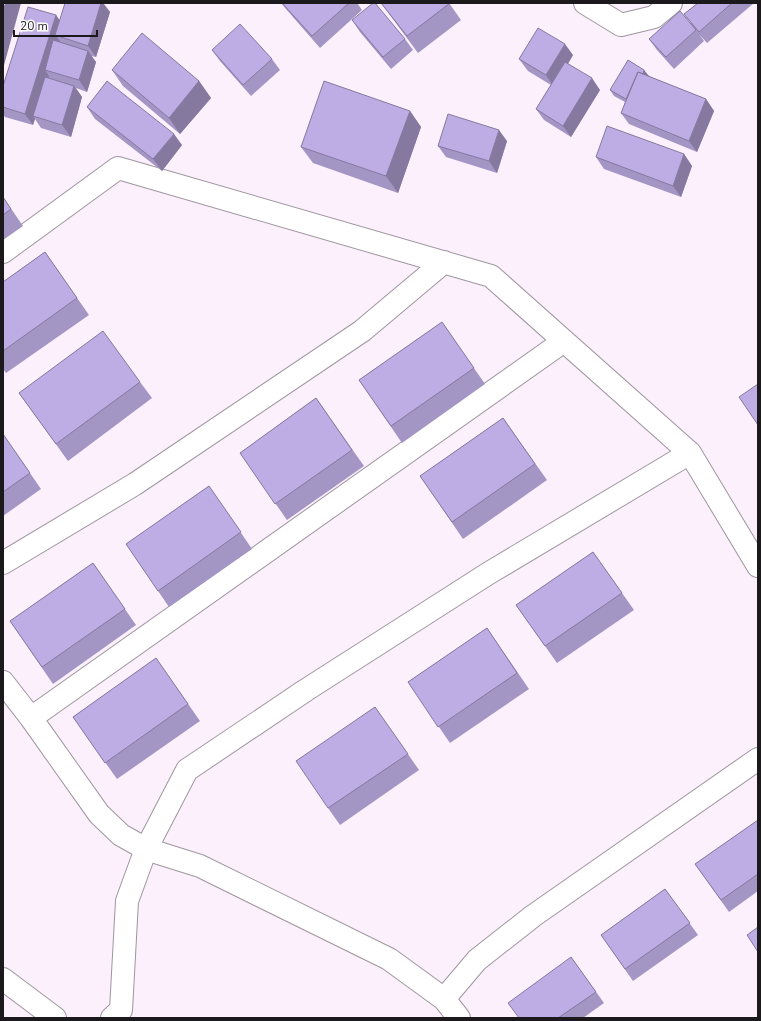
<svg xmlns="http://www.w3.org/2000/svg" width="761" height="1021" viewBox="0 0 761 1021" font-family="'Nunito Sans',sans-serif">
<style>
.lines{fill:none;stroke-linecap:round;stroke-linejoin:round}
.minor-casing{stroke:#9f96a0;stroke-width:24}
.minor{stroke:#fff;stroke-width:22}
.wall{fill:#a395c4}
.shaded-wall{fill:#8579a0}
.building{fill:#beade4;stroke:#8579a0}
</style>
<rect width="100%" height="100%" fill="#fbf0fb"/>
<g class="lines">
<defs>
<path id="minor" d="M 585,3 L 621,25 L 654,17 L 671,3
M 3,252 L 118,168 L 491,276 L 690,453 L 758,566
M 3,563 L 135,484 L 362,331 L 444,262
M 3,682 L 31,718 L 99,814 L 121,835 L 146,849 L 200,866 L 389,959 L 444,999 L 459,1018
M 31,718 L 564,341
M 3,979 L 55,1018
M 444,999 L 477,960 L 533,916 L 758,759
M 112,1018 L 121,1010 L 127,901 L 146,849 L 187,770 L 306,690 L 489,573 L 690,453"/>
</defs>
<use href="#minor" class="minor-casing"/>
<use href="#minor" class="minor"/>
</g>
<path class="wall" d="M 65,3 L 103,3 L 110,12 L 96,57 L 91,56 L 96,62 L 87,92 L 76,88 L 82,97 L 71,137 L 41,128 L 35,119 L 33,125 L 5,117 L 3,114 L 3,86 L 56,15 L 60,21 Z
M 281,3 L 357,3 L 362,10 L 320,48 L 286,9 Z
M 381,3 L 449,3 L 461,20 L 418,53 Z
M 698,3 L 754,3 L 707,43 L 699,34 L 704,41 L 674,69 L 657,50 L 649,39 L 691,23 L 684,14 Z
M 352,20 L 405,39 L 413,50 L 391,69 L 360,32 Z
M 212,50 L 272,59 L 280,70 L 251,96 L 220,61 Z
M 573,55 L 568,64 L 600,90 L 571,137 L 544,120 L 536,109 L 551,85 L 528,71 L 519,59 Z
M 112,70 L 199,81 L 211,98 L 180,134 L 123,86 Z
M 644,70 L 648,76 L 706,99 L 714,111 L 697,152 L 629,124 L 621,113 L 625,102 L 614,96 L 610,90 Z
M 87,107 L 182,145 L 162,171 L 95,119 Z
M 410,111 L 421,127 L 398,193 L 313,163 L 301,147 Z
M 507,141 L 497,173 L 446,157 L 438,146 Z
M 684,154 L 692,166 L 681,197 L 604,169 L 596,157 Z
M 3,197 L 23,226 L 3,240 Z
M 45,252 L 89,315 L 6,373 L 3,369 L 3,282 Z
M 442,322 L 485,384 L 402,443 L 359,380 Z
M 140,382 L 152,398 L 68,461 L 19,393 Z
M 316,398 L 364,466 L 287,520 L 240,453 Z
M 503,418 L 547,480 L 463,539 L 420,476 Z
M 3,434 L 41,489 L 3,516 Z
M 209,486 L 252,549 L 169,607 L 126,544 Z
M 593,552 L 634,610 L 557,663 L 516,605 Z
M 93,563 L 136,625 L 53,684 L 10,621 Z
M 487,628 L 529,689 L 450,743 L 408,682 Z
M 156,658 L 200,721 L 117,779 L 73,717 Z
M 375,707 L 419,770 L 340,825 L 328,808 Z
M 758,820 L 758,891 L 729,912 L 695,864 Z
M 665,889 L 698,935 L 633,981 L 601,935 Z
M 571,957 L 604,1003 L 583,1018 L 519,1018 Z"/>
<path class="shaded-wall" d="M 5,3 L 21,3 L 3,69 L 3,9 Z
M 101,3 L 103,3 L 110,12 L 96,57 L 88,46 Z
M 56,15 L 64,27 L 55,35 L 60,41 L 50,71 L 45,70 L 49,76 L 36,117 L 33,116 L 35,119 L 33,125 L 25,114 Z
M 565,44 L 573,55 L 554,87 L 546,75 Z
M 88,51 L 96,62 L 87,92 L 79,80 Z
M 644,70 L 649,76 L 627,100 Z
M 592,78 L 600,90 L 571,137 L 563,126 Z
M 199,81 L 211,98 L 180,134 L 169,118 Z
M 74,86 L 82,97 L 71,137 L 62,125 Z
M 706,99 L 714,111 L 697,152 L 689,141 Z
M 410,111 L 421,127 L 398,193 L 386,176 Z
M 499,130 L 507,141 L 497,173 L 489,161 Z
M 174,134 L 182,145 L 162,171 L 153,159 Z
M 684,154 L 692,166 L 681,197 L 673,186 Z"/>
<path class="building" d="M 65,3 L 101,3 L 88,46 L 55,35 Z
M 282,3 L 349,3 L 312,36 Z
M 373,3 L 375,3 L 405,39 L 383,57 L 352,20 Z
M 381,3 L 450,3 L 407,36 Z
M 698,3 L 732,3 L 699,32 L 684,14 Z
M 28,7 L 56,15 L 25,114 L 3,107 L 3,86 Z
M 680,11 L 696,30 L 666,57 L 649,39 Z
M 240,24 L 272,59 L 243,85 L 212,50 Z
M 538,28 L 565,44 L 546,75 L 519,59 Z
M 142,33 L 199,81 L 169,118 L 112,70 Z
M 53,40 L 88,51 L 79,80 L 45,70 Z
M 628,60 L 644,70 L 643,74 L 638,72 L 626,99 L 610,90 Z
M 565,62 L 592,78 L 563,126 L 536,109 Z
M 638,72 L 706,99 L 689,141 L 621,113 Z
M 45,77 L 74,86 L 62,125 L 33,116 Z
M 107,81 L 174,134 L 153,159 L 87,107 Z
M 324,81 L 410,111 L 386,176 L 301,147 Z
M 448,114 L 499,130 L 489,161 L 438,146 Z
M 607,126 L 684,154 L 673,186 L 596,157 Z
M 3,197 L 11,209 L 3,215 Z
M 45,252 L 77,298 L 3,351 L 3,282 Z
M 442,322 L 474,368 L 391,426 L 359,380 Z
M 103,331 L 140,382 L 56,444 L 19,393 Z
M 758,384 L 758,425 L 739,397 Z
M 316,398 L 352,450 L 275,504 L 240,453 Z
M 503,418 L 535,464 L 452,522 L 420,476 Z
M 3,434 L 30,473 L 3,492 Z
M 209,486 L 241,532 L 158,591 L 126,544 Z
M 593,552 L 622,593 L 545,646 L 516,605 Z
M 93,563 L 125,609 L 42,667 L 10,621 Z
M 487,628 L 517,673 L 438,727 L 408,682 Z
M 156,658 L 188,704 L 105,763 L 73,717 Z
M 375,707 L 408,754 L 328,808 L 296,761 Z
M 758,820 L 758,874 L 721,900 L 695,864 Z
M 665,889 L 690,923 L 625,969 L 601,935 Z
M 758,927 L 758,952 L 747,935 Z
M 571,957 L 596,992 L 558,1018 L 519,1018 L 508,1003 Z"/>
<rect width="761" height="1021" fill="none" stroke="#1c191d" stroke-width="8"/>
<path d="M14 30v6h83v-6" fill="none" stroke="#1c191d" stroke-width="2"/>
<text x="20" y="30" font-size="12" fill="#1c191d" stroke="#ffffff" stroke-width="3" paint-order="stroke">20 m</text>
</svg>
